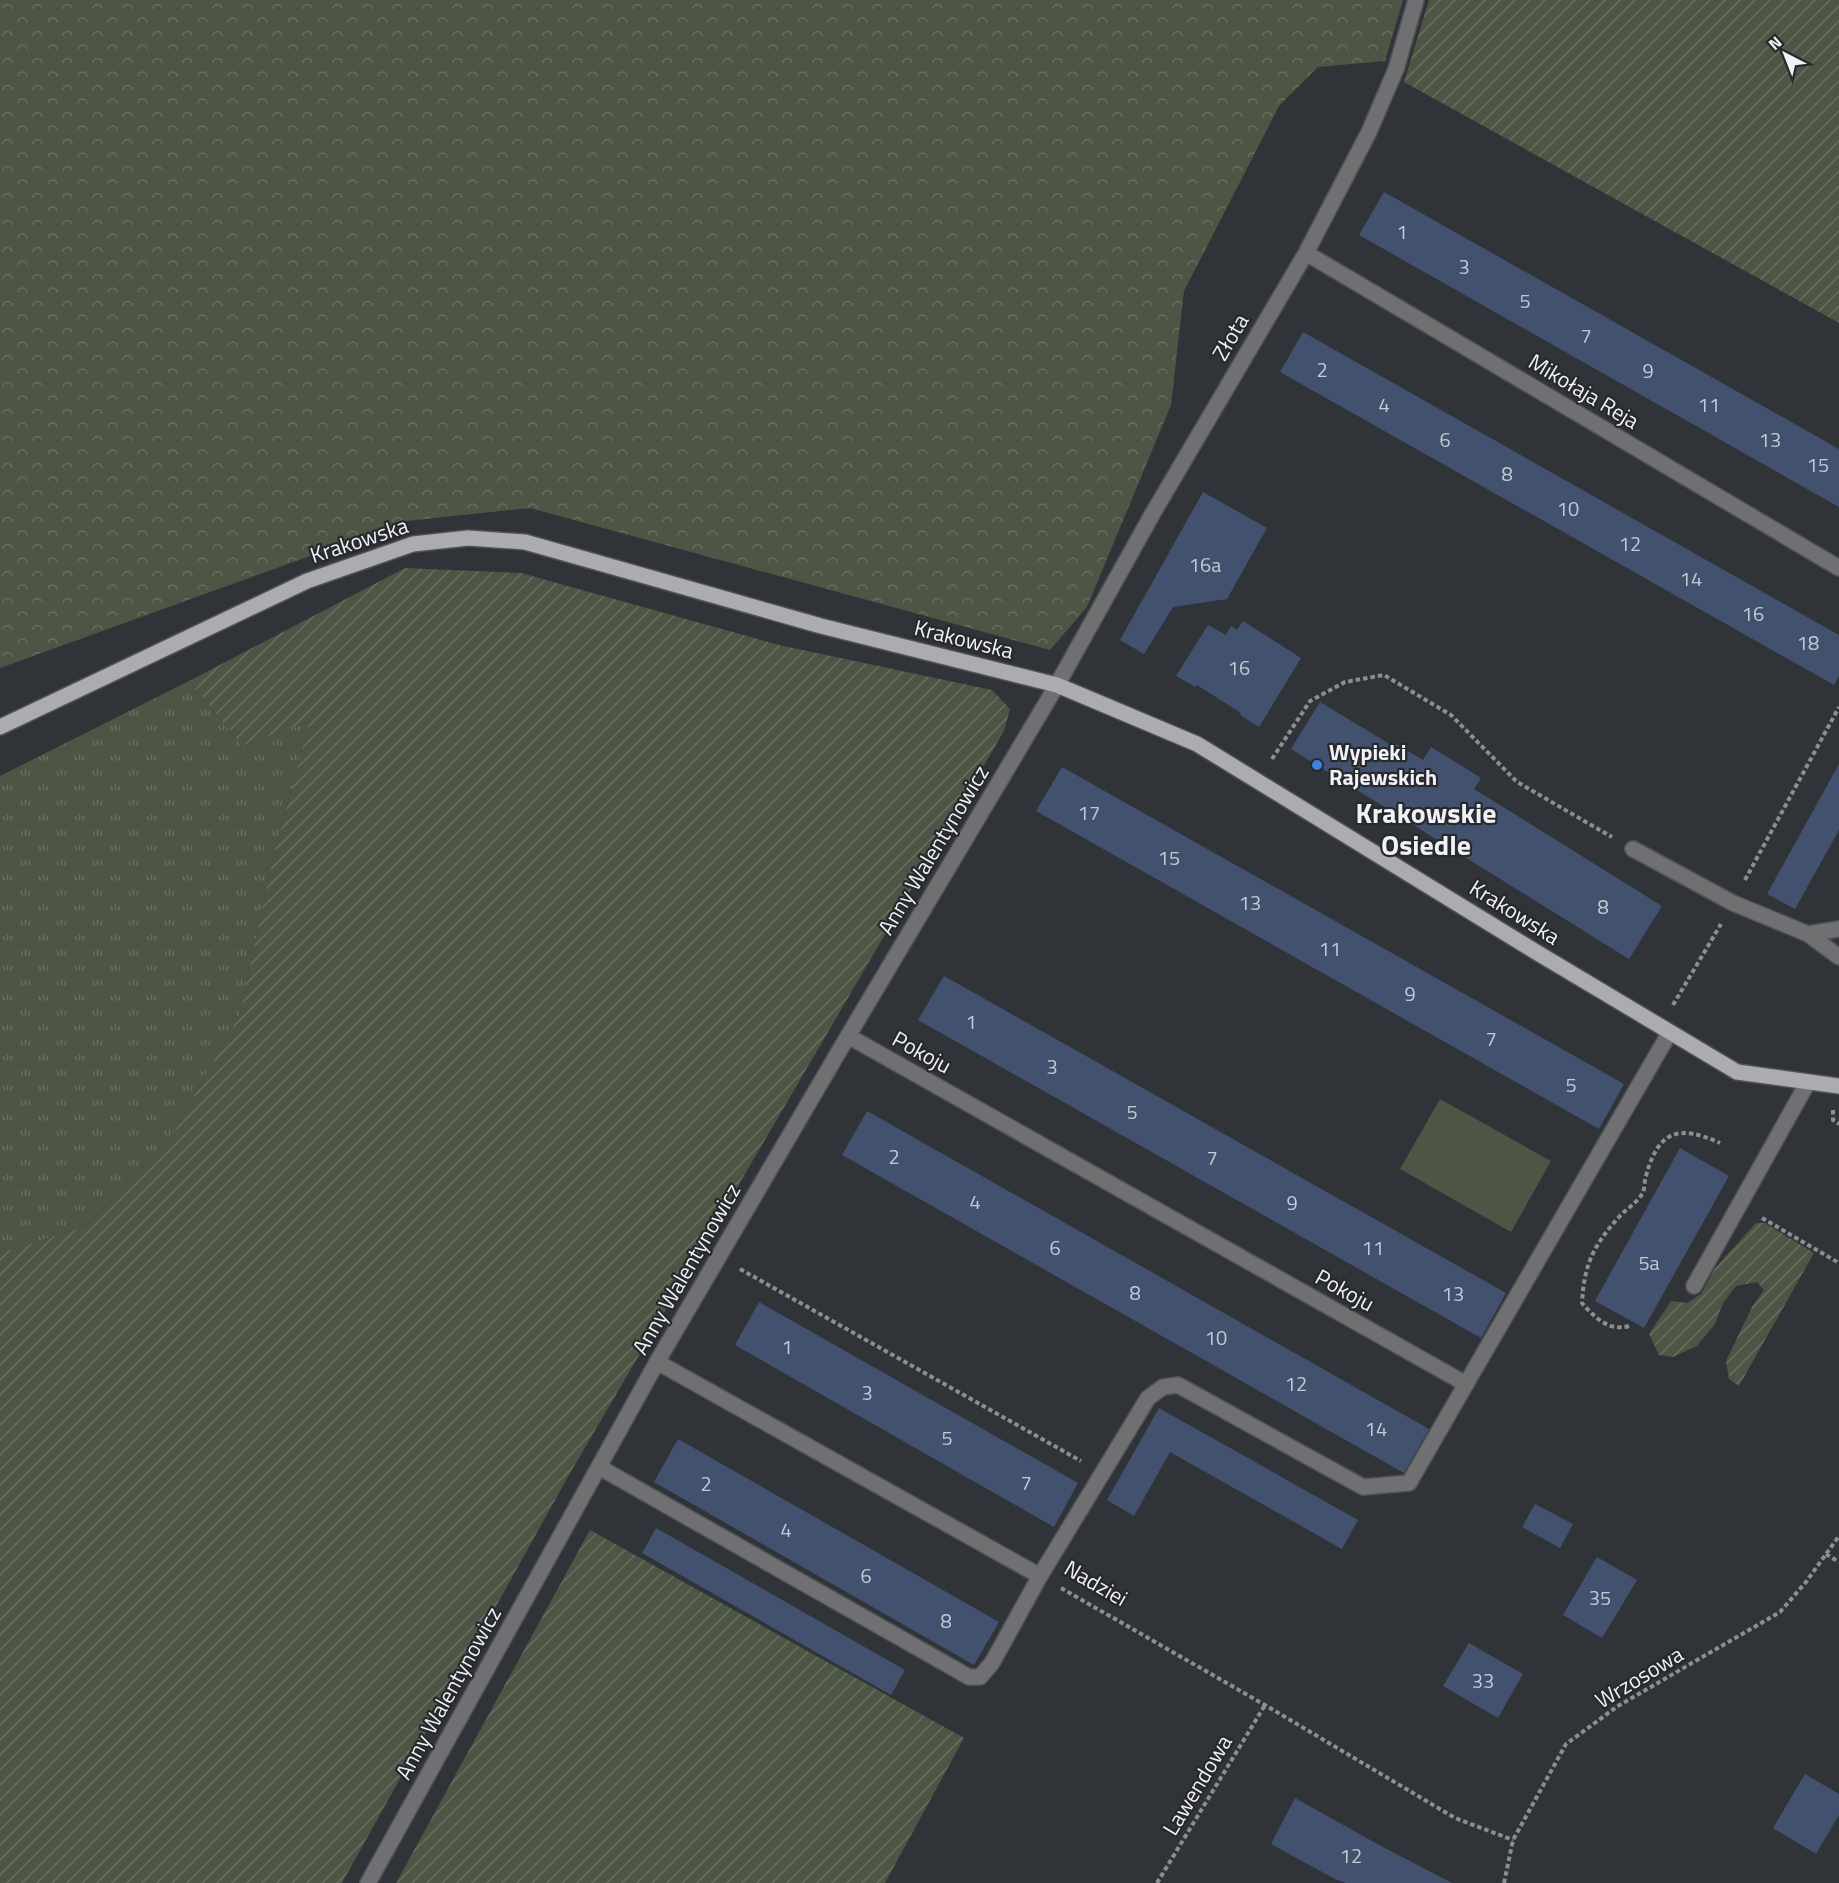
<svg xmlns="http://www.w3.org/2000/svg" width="1839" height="1883" viewBox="0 0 1839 1883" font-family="'Titillium Web',sans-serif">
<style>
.grass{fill:url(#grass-tufts)}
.forest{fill:url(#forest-crowns)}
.park{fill:#4d5644}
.garden{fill:url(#garden-furrows)}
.building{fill:#42526e}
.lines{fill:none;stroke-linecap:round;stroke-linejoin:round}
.service-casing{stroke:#4f5256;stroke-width:18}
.minor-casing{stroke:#4f5256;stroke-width:18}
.primary-casing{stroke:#4f5256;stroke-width:18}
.path{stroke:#8c8e92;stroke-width:4;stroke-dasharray:4.5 3;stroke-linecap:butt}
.service{stroke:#707072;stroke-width:15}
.minor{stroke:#707072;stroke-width:15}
.primary{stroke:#acabb1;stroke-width:15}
.shop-dot{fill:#3f7fe0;stroke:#27292e;stroke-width:2}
.labels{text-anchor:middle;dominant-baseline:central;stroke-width:4.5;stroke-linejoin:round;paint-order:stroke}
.number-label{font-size:20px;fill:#c4cad3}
.street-label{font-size:22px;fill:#f0f2f5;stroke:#27292e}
.poi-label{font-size:22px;font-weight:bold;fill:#f0f2f5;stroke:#27292e;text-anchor:start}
.district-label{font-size:28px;font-weight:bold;fill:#f0f2f5;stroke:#27292e}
</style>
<defs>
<pattern id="grass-tufts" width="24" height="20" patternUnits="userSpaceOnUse" patternTransform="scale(1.5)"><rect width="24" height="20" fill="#4d5644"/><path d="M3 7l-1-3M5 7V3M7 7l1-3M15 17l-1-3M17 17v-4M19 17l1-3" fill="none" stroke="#676f60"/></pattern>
<pattern id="forest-crowns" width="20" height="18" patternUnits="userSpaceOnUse" patternTransform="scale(1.5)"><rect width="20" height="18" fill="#4d5644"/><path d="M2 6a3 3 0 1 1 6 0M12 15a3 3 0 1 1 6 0" fill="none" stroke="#676f60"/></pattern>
<pattern id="garden-furrows" width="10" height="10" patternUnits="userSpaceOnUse" patternTransform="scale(1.5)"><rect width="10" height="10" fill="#4d5644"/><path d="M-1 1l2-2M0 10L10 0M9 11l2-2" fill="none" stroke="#676f60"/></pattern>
</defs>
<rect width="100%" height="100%" fill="#303338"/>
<path class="grass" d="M 189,681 L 242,746 L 309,722 L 271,866 L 240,1014 L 171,1137 L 86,1226 L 0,1253 L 0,776 Z"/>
<path class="forest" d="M 0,0 L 1403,0 L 1385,61 L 1318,67 L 1279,106 L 1184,291 L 1171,405 L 1087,607 L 1050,650 L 530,508 L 407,521 L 0,668 Z"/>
<path class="park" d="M 1440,1099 L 1551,1161 L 1511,1232 L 1400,1169 Z"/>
<path class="garden" d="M 1429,0 L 1839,0 L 1839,323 L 1404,82 Z
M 405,568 L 521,573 L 779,645 L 992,690 L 1010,709 L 1004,731 L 569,1475 L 342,1883 L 0,1883 L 0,1253 L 86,1226 L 171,1137 L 240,1014 L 271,866 L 309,722 L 242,746 L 189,681 Z
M 1756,1223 L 1765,1223 L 1814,1253 L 1739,1386 L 1729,1379 L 1726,1361 L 1752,1307 L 1764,1290 L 1757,1282 L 1736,1286 L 1723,1303 L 1715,1324 L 1697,1346 L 1673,1357 L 1659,1355 L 1649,1334 L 1671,1301 L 1687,1303 L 1701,1294 L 1715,1268 Z
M 590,1530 L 964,1738 L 885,1883 L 396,1883 Z"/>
<path class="building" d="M 1384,192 L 1839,449 L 1839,507 L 1359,235 Z
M 1303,332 L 1839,635 L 1839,676 L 1834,685 L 1280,372 Z
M 1203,492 L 1267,528 L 1227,599 L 1173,607 L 1144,654 L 1120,640 Z
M 1243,621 L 1301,658 L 1259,727 L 1240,715 L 1241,713 L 1197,685 L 1196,687 L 1176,676 L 1208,625 L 1226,635 L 1231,626 L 1237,630 Z
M 1320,702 L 1393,746 L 1395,743 L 1423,760 L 1431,747 L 1481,778 L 1474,789 L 1662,906 L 1629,959 L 1291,749 Z
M 1839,764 L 1839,830 L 1795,909 L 1767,894 Z
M 1062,767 L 1624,1084 L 1599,1129 L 1036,811 Z
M 944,976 L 1506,1293 L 1481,1338 L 918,1020 Z
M 867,1111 L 1429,1429 L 1404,1473 L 842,1155 Z
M 1680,1148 L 1729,1176 L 1644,1328 L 1595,1301 Z
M 759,1302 L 1078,1483 L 1054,1527 L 735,1345 Z
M 1159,1408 L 1358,1520 L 1342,1549 L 1170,1452 L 1134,1516 L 1107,1500 Z
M 678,1439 L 999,1622 L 974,1665 L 654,1482 Z
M 1535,1504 L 1573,1524 L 1560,1548 L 1522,1527 Z
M 656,1528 L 905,1670 L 891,1695 L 642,1553 Z
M 1597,1557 L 1637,1580 L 1602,1638 L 1563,1615 Z
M 1469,1643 L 1523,1674 L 1498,1718 L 1443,1686 Z
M 1805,1774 L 1839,1794 L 1839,1815 L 1816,1854 L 1773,1828 Z
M 1295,1798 L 1381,1846 L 1452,1883 L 1346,1883 L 1335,1879 L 1271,1844 Z"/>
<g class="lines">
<defs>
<path id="service" d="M 1396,69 L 1416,0
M 1633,849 L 1733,903 L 1808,934 L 1839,929
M 1808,934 L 1839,957
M 1694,1286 L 1808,1082
M 599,1467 L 969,1677 L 980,1677 L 992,1663 L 1040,1576 L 1148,1398 L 1163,1387 L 1178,1385 L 1363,1487 L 1409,1483 L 1466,1384"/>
<path id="minor" d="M 1306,253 L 1839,568
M 848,1036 L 1466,1384 L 1670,1032
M 657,1362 L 1040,1576
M 368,1883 L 657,1362 L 848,1036 L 1057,685 L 1153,513 L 1306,253 L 1369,132 L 1396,69"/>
<path id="primary" d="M 0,727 L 307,581 L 413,544 L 468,538 L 525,542 L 821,626 L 1057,685 L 1197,744 L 1536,952 L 1737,1072 L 1839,1086"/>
</defs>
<use href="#service" class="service-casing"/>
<use href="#minor" class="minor-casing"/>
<use href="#primary" class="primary-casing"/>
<path class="path" d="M 1272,759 L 1310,701 L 1345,682 L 1384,675 L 1451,715 L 1517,782 L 1612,837
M 1745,880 L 1839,707
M 1673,1005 L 1721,924
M 1833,1110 L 1833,1120 L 1839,1124
M 1762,1218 L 1839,1263
M 740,1269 L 1081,1461
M 1629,1326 C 1609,1332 1594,1317 1582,1303 C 1584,1265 1593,1246 1619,1217 C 1626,1209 1637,1203 1642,1194 C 1645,1190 1644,1182 1646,1176 C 1658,1131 1678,1124 1720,1143
M 1826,1554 L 1839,1562
M 1061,1588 L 1265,1705 L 1455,1818 L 1513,1840
M 1157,1883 L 1265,1705
M 1504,1883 L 1513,1840 L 1566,1744 L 1618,1706 L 1780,1612 L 1806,1582 L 1839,1536"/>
<use href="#service" class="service"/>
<use href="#minor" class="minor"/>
<use href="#primary" class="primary"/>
</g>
<circle class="shop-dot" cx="1317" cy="765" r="6"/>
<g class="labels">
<g class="number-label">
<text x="1402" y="231">1</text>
<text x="1464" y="266">3</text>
<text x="1525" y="300">5</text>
<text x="1586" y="335">7</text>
<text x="1322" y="369">2</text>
<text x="1648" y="370">9</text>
<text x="1384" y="404">4</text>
<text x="1709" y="404">11</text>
<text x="1445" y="439">6</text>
<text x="1770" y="439">13</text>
<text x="1818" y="464">15</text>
<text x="1507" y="473">8</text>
<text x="1568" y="508">10</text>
<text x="1630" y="543">12</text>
<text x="1205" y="564">16a</text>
<text x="1691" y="578">14</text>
<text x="1753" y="613">16</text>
<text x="1808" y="642">18</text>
<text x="1239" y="667">16</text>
<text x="1089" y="812">17</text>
<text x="1169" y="857">15</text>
<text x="1250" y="902">13</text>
<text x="1603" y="906">8</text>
<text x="1330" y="948">11</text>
<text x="1410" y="993">9</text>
<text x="971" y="1021">1</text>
<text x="1491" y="1038">7</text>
<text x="1052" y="1066">3</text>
<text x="1571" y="1084">5</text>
<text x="1132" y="1111">5</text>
<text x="894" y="1156">2</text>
<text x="1212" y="1157">7</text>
<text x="975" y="1201">4</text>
<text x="1292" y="1202">9</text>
<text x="1055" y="1247">6</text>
<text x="1373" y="1247">11</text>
<text x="1649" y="1262">5a</text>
<text x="1135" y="1292">8</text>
<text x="1453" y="1293">13</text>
<text x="1216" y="1337">10</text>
<text x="787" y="1346">1</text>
<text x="1296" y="1383">12</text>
<text x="867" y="1392">3</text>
<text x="1376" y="1428">14</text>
<text x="947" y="1437">5</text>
<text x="1026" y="1482">7</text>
<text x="706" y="1483">2</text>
<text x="786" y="1529">4</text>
<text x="866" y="1575">6</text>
<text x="1600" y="1597">35</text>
<text x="946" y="1620">8</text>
<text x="1483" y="1680">33</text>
<text x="1351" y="1855">12</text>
</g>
<g class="street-label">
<text transform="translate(1230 337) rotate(-60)">Złota</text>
<text transform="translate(1584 391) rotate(31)">Mikołaja Reja</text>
<text transform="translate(359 540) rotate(-18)">Krakowska</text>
<text transform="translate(964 639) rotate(14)">Krakowska</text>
<text transform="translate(933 850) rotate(-59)">Anny Walentynowicz</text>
<text transform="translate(1515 912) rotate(32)">Krakowska</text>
<text transform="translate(922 1052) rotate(29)">Pokoju</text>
<text transform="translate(686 1269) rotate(-60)">Anny Walentynowicz</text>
<text transform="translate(1345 1290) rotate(29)">Pokoju</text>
<text transform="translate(1096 1583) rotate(30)">Nadziei</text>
<text transform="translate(1639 1677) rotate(-31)">Wrzosowa</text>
<text transform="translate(448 1693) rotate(-61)">Anny Walentynowicz</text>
<text transform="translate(1197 1785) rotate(-59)">Lawendowa</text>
</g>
<g class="poi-label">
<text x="1329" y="752">Wypieki<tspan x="1329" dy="25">Rajewskich</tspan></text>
</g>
<g class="district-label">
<text x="1426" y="812">Krakowskie<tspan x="1426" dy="32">Osiedle</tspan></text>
</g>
</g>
<g transform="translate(1785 54) rotate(318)" stroke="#27292e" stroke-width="4.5" paint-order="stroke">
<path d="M0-4.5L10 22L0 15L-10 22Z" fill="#f0f2f5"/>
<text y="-9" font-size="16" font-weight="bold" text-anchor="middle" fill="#f0f2f5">N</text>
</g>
</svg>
